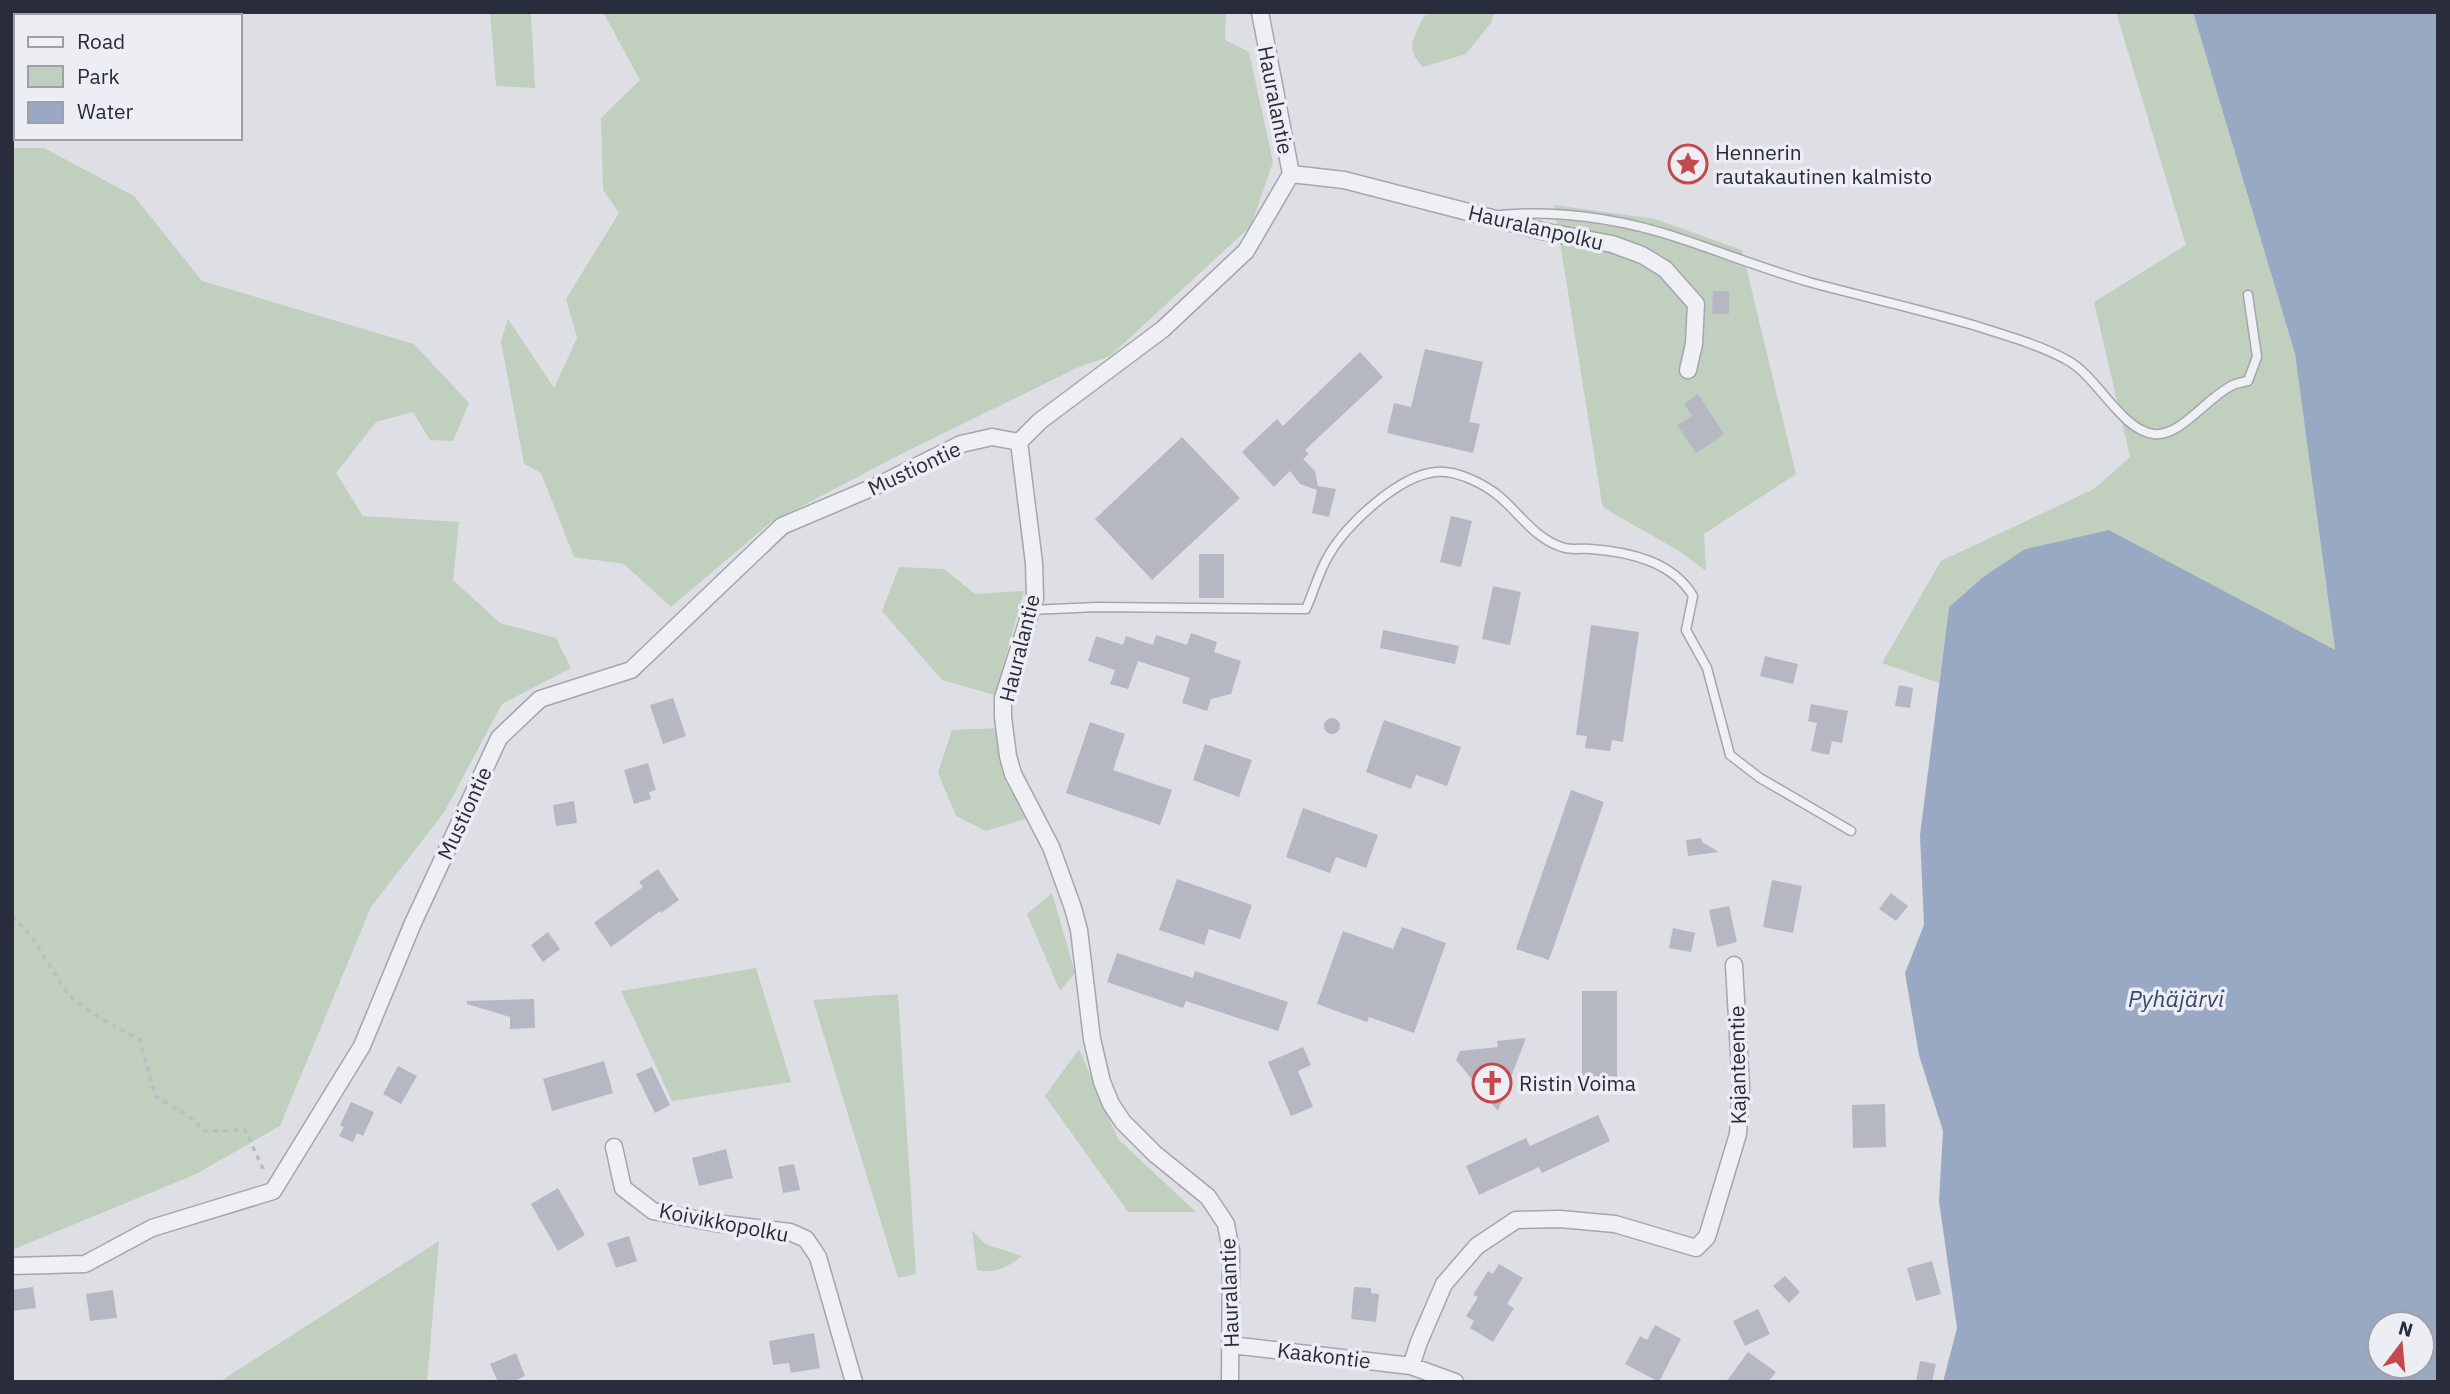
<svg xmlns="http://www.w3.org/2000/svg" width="2450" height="1394" viewBox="0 0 2450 1394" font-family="'IBM Plex Sans',sans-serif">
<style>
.green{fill:#c1cfbf}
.water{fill:#9aa9c3;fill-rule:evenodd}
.building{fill:#b5b8c2}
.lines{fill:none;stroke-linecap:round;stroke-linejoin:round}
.service-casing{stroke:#a3a6af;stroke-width:11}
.minor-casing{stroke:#a3a6af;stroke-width:19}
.path{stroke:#bbbdc4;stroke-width:3.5;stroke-dasharray:5 5;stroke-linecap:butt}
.service{stroke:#eff0f4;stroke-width:8}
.minor{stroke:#eff0f4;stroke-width:16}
.labels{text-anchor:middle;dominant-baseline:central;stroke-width:7;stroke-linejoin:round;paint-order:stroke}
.street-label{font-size:21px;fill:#282c3b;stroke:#eceef3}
.poi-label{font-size:21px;fill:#282c3b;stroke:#eceef3;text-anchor:start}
.water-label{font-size:23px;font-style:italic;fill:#35476b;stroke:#eceef3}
</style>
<rect width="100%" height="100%" fill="#dddfe5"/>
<path class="green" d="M 490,12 L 531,12 L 535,88 L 496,86 Z
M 603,12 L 1226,12 L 1225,40 L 1249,52 L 1273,162 L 1251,226 L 1110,356 L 1079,367 L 901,454 L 770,523 L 671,607 L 624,564 L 574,557 L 541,473 L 524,464 L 501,341 L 508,319 L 554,388 L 577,338 L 566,299 L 619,213 L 603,190 L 601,118 L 640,80 Z
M 1437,12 L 1495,12 L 1490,24 L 1466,54 L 1423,67 C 1404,48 1414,38 1424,16 Z
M 2116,12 L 2193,12 L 2295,354 L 2335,651 L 2109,530 L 2025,549 L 1983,577 L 1949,607 L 1939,683 L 1882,663 L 1941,561 L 2094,489 L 2130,457 L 2094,302 L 2186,245 Z
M 12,148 L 44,148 L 134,196 L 202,281 L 414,344 L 469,403 L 453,441 L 430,440 L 413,412 L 376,422 L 336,473 L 363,516 L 459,522 L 453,580 L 500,623 L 556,638 L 571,668 L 502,704 L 445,811 L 371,907 L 280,1126 L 196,1174 L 12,1250 Z
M 1554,205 L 1655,219 L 1742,250 L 1796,474 L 1704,534 L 1706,571 L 1679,551 L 1604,508 L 1602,504 Z
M 899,567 L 944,569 L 975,594 L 1024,591 L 995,695 L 942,680 L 882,611 Z
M 998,728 L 1006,783 L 1028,818 L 986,831 L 956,816 L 938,773 L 952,730 Z
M 1052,893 L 1075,973 L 1060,991 L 1027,914 Z
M 756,968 L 791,1082 L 672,1101 L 621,991 Z
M 898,994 L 916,1274 L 898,1278 L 813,1000 Z
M 1079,1049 L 1118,1139 L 1196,1212 L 1128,1212 L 1045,1096 Z
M 972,1230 L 985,1244 L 1022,1256 C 1007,1268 995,1274 977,1270 Z
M 439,1241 L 427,1382 L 219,1382 Z"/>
<path class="water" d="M 2193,12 L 2438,12 L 2438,1382 L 1943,1382 L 1957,1328 L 1939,1201 L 1943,1131 L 1919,1055 L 1905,973 L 1924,925 L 1920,835 L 1949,607 L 1983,577 L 2025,549 L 2109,530 L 2335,650 L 2295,354 ZM 2380,1324 L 2422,1324 L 2422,1366 L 2380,1366 Z"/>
<path class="building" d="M 1713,291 L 1729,291 L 1729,314 L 1712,314 Z
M 1425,349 L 1483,362 L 1469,422 L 1480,424 L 1473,453 L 1387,433 L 1394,403 L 1411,407 Z
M 1360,352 L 1383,377 L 1305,450 L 1309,454 L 1303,459 L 1315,471 L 1318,486 L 1336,489 L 1329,517 L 1312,513 L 1317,490 L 1300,484 L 1290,471 L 1274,487 L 1242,452 L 1277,419 L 1283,426 Z
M 1698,394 L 1724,434 L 1696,453 L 1677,425 L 1692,416 L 1684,404 Z
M 1182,437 L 1240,498 L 1152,580 L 1095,519 Z
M 1451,516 L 1472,521 L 1461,567 L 1440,562 Z
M 1199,554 L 1224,554 L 1224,598 L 1199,598 Z
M 1493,586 L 1521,592 L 1510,645 L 1482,639 Z
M 1591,625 L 1639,632 L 1623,742 L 1612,740 L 1610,751 L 1585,748 L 1587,736 L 1576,735 Z
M 1383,630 L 1459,646 L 1455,664 L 1380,648 Z
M 1191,633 L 1217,642 L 1214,652 L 1241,661 L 1231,694 L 1211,699 L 1207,711 L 1182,703 L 1190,678 L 1138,661 L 1128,689 L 1110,684 L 1115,670 L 1088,661 L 1096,636 L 1123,645 L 1126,636 L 1153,645 L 1156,635 L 1187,645 Z
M 1765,656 L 1798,664 L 1793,684 L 1760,676 Z
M 1899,685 L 1913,688 L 1910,708 L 1895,706 Z
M 673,698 L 686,736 L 663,744 L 650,705 Z
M 1811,704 L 1848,711 L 1842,743 L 1832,741 L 1829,755 L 1811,751 L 1817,723 L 1808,721 Z
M1324 726a8 8 0 1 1 16 0a8 8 0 1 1-16 0Z
M 1384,720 L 1461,747 L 1447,786 L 1416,775 L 1411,789 L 1366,772 Z
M 1090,722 L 1125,734 L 1113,770 L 1172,790 L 1160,825 L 1066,793 Z
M 1205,744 L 1252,760 L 1239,797 L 1193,780 Z
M 648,763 L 656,790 L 649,792 L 651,799 L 634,804 L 624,770 Z
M 1571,790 L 1604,802 L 1549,960 L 1516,949 Z
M 574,801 L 577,823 L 556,826 L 553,805 Z
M 1303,808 L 1378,835 L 1366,868 L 1336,857 L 1330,873 L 1286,857 Z
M 1701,838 L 1702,842 L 1719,852 L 1688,856 L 1686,840 Z
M 658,869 L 679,900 L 661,913 L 660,911 L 611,947 L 594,923 L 643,887 L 639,882 Z
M 1177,879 L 1252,905 L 1240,939 L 1209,929 L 1204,945 L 1159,930 Z
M 1772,880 L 1802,886 L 1793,933 L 1763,927 Z
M 1891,893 L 1908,906 L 1896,921 L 1879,909 Z
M 1729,906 L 1737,942 L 1717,947 L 1709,910 Z
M 1402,927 L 1446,943 L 1414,1033 L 1369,1017 L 1367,1022 L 1317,1004 L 1343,931 L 1393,949 Z
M 1673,928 L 1695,933 L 1691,952 L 1669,948 Z
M 548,932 L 560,949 L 543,962 L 531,945 Z
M 1117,953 L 1193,978 L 1195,971 L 1288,1002 L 1278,1031 L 1186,1001 L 1183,1008 L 1107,982 Z
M 1582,991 L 1617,991 L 1617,1077 L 1582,1076 Z
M 534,999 L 535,1028 L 510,1029 L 510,1017 L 467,1004 L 467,1001 Z
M 1526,1038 L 1498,1111 L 1456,1060 L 1460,1051 L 1498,1047 L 1497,1041 Z
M 1303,1047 L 1311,1065 L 1298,1071 L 1313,1107 L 1291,1116 L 1268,1062 Z
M 604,1061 L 613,1093 L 552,1111 L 543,1079 Z
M 398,1066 L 417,1076 L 401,1104 L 383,1094 Z
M 652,1067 L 670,1105 L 655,1113 L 636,1074 Z
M 351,1102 L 374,1112 L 363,1136 L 357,1133 L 353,1142 L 339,1136 L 344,1127 L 340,1125 Z
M 1885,1104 L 1886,1147 L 1853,1148 L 1852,1105 Z
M 1598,1115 L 1610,1141 L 1542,1173 L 1539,1167 L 1479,1195 L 1466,1166 L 1526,1138 L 1530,1146 Z
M 726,1149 L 733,1178 L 699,1186 L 692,1158 Z
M 794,1164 L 800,1190 L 783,1193 L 778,1167 Z
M 558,1188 L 585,1235 L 558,1251 L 531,1204 Z
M 629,1236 L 637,1261 L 616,1268 L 607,1243 Z
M 1932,1261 L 1941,1294 L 1916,1301 L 1907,1268 Z
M 1499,1264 L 1523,1278 L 1507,1304 L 1514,1308 L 1493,1342 L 1470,1328 L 1474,1321 L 1466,1316 L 1478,1297 L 1473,1295 L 1488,1271 L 1493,1274 Z
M 1785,1276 L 1800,1292 L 1789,1303 L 1773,1286 Z
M 33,1287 L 36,1308 L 12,1311 L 12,1290 Z
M 1354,1287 L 1371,1288 L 1371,1293 L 1379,1294 L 1376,1322 L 1351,1319 Z
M 113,1290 L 117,1318 L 90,1321 L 86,1294 Z
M 1758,1309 L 1770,1334 L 1745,1346 L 1733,1321 Z
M 1655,1325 L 1681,1339 L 1659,1382 L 1625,1364 L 1640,1336 L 1647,1340 Z
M 814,1333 L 820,1368 L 791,1373 L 789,1363 L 773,1365 L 769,1341 Z
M 1748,1352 L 1776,1372 L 1768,1382 L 1726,1382 Z
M 516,1353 L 525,1376 L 512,1382 L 498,1382 L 490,1364 Z
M 1920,1361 L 1936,1364 L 1932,1382 L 1916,1382 Z"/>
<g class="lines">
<defs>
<path id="service" d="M 1501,215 C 1554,210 1613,218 1663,233 C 1712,248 1760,268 1809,282 C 1864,297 1919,309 1973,325 C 2004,335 2038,344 2067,360 C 2097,376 2122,431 2154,434 C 2181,437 2208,396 2233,385 C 2238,383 2243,382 2248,381 L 2257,357 L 2248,295
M 1031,610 L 1097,607 L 1306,609 C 1314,591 1319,571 1329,555 C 1346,524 1400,475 1436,472 C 1455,470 1480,482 1495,493 C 1519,511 1534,540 1565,548 C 1573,550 1583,548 1591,549 C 1629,552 1672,561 1693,596 L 1686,630 L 1707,668 L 1730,755 L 1760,778 L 1851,831"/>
<path id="minor" d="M 1291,174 L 1344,180 L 1542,231 L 1612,244 L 1642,255 L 1665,269 L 1696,304 L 1694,344 L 1688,370
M 1019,442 L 1034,563 L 1035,598 L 1003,698 L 1003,717 L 1008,756 L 1013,774 L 1051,847 L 1073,908 L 1079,930 L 1092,1039 L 1102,1082 L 1111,1104 L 1123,1122 L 1155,1154 L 1208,1197 L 1226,1224 L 1231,1251 L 1230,1382
M 1019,442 L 1040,421 L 1163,329 L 1246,251 L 1291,174 L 1260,12
M 614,1147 L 623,1188 L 653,1211 L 715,1223 L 790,1232 L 806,1239 L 818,1257 L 854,1382
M 12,1266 L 85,1264 L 152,1228 L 273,1191 L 362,1046 L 413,923 L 499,738 L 540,699 L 631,670 L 782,526 L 883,483 L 961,444 L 992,437 L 1019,442
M 1231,1345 L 1411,1366 L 1455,1382
M 1411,1366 L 1419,1342 L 1444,1284 L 1477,1246 L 1516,1220 L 1560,1219 L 1615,1224 L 1696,1248 L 1707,1237 L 1738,1134 L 1741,1088 L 1734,965"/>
</defs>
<use href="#service" class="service-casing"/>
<use href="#minor" class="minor-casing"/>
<path class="path" d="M 12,916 L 31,936 L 69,996 L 98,1017 L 140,1040 L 155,1096 L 194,1120 L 204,1131 L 245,1130 L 265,1173"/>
<use href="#service" class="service"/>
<use href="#minor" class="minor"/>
</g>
<defs>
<symbol id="sight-ring" viewBox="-11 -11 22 22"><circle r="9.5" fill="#eceef3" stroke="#c24a4d" stroke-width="1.5"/><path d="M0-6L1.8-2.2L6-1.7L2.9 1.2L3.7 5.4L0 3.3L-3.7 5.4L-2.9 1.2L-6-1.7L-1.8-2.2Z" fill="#c24a4d"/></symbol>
<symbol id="church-ring" viewBox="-11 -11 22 22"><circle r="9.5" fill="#eceef3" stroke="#c24a4d" stroke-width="1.5"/><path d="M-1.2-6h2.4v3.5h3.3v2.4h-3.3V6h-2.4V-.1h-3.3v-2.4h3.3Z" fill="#c24a4d"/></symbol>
</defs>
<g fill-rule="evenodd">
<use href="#sight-ring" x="1666" y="142" width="44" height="44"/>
<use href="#church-ring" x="1470" y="1061" width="44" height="44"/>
</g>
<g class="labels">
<g class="street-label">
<text transform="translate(1276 100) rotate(79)">Hauralantie</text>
<text transform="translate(1536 227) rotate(13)">Hauralanpolku</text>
<text transform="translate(914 468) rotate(-25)">Mustiontie</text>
<text transform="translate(1019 648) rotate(-76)">Hauralantie</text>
<text transform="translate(464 813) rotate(-65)">Mustiontie</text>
<text transform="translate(1737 1065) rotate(-91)">Kajanteentie</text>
<text transform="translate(724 1222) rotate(11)">Koivikkopolku</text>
<text transform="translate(1229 1293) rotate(-92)">Hauralantie</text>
<text transform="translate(1324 1355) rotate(7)">Kaakontie</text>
</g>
<g class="poi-label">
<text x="1715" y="152">Hennerin<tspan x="1715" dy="24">rautakautinen kalmisto</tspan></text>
<text x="1519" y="1083">Ristin Voima</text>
</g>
<g class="water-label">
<text x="2176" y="998">Pyhäjärvi</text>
</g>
</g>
<rect width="2450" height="1394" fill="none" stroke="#282c3b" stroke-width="28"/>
<rect x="14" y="14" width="228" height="126" fill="#eceef3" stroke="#9ea0a9" stroke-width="2"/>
<rect x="28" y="37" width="35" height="10" fill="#eff0f4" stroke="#9ea0a9" stroke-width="2"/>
<text x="77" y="49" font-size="21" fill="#282c3b">Road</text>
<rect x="28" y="66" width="35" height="21" fill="#c1cfbf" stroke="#9ea0a9" stroke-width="2"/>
<text x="77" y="84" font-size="21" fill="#282c3b">Park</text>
<rect x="28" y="102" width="35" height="21" fill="#9aa9c3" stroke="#9ea0a9" stroke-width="2"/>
<text x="77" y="119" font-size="21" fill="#282c3b">Water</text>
<g transform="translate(2401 1345) rotate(16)"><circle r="33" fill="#eceef3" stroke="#9ea0a9" stroke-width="2"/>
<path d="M0-5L12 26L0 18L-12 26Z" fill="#c24a4d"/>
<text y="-10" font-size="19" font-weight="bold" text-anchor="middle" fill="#282c3b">N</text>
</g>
</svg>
